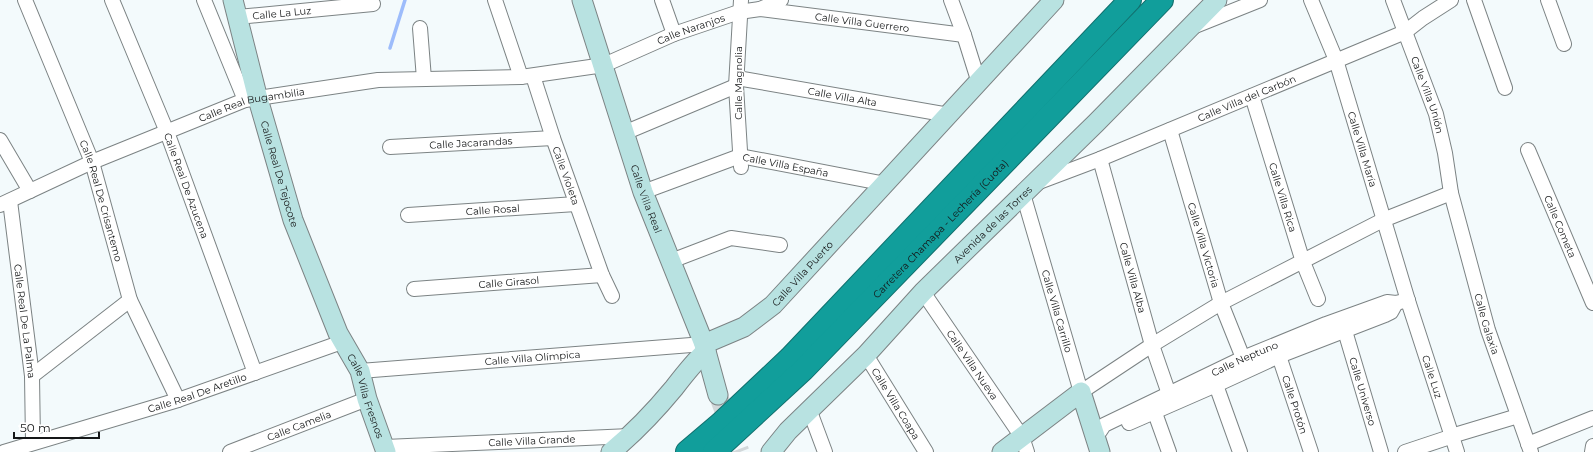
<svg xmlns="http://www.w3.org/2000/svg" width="1593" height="452" viewBox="0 0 1593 452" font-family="Montserrat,sans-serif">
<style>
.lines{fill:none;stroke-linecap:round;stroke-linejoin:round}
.stream{stroke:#9dbcfb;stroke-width:3.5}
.secondary-tunnel{stroke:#d2d8da;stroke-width:19;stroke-dasharray:19 10;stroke-linecap:butt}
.street-casing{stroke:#7c8384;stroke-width:16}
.secondary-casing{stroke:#7c8384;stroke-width:21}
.highway-casing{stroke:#126f6d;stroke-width:24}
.street{stroke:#fff;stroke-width:14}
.secondary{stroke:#b8e2e1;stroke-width:19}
.highway{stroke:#119e9b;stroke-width:22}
.labels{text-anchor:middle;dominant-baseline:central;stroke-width:3;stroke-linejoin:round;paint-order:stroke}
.street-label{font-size:10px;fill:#151718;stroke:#fff}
</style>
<rect width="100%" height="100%" fill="#f3fafc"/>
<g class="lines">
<path class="stream" d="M 390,48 L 405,0"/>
<path class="secondary-tunnel" d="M 718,395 L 740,452"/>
<defs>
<g id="street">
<path id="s1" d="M 25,0 L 92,162 L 130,300 L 178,400"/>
<path id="s2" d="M 112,0 L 167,132 L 255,373"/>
<path d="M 204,0 L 245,100"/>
<path d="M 495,0 L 521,77"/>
<path d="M 662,0 L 674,34"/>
<path d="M 741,0 L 736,86 L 741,167"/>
<path d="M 951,0 L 964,35 L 979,83"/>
<path id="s3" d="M 1311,0 L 1336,60 L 1409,304 L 1457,452"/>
<path id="s4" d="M 1393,0 L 1436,114 L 1445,153 L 1451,193 L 1488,330 L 1531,452"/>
<path d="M 1474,0 L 1505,88"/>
<path d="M 1548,0 L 1564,44"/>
<path id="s5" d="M 760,9 L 964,35"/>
<path id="s6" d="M 238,17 L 373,4"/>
<path d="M 1195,26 L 1260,0"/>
<path d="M 420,28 L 424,79"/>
<path id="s7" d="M 533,76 L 553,138 L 602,275 L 612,296"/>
<path id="s8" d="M 737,78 L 949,115"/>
<path id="s9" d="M 1252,96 L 1303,262 L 1318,299"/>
<path id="s10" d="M 1170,130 L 1221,303 L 1243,358"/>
<path d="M 624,133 L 736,86"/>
<path d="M 0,140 L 30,191"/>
<path id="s11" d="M 390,147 L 553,138"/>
<path id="s12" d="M 1528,150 L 1593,303"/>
<path id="s13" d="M 1100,159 L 1152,345 L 1169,394"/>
<path id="s14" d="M 1039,182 L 1100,159 L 1405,32 L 1423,18 L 1451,0"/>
<path id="s15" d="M 643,192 L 740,156 L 886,184"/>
<path id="s16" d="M 1023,194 L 1081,392 L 1152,345 L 1221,303 L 1383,220 L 1451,193"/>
<path id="s17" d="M 10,201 L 32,376 L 33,442"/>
<path id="s18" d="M 0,205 L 92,162 L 245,100 L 378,80 L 521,77 L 604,65 L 674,34 L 739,12 L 760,9 L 781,0"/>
<path id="s19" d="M 408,215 L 576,204"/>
<path d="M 671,261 L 731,238 L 780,245"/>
<path id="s20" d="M 414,289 L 602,275"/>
<path id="s21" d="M 923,292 L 1022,437 L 1027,452"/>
<path id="s22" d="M 1345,331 L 1381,452"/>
<path id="s23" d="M 866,355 L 926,452"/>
<path id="s24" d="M 1279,356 L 1311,452"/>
<path id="s25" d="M 360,371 L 704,344"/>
<path d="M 32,376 L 130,300"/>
<path d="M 1216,385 L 1240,452"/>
<path d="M 809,409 L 825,452"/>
<path d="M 1155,413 L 1169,452"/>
<path d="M 1129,423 L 1216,385 L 1279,356 L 1385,315 L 1391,312 L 1396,303"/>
<path d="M 1458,434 L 1518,416"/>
<path id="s26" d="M 1094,435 L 1100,431 L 1104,425 L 1243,358 L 1326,324 L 1387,302 L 1396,303 L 1408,300"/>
<path d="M 1528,444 L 1593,418"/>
<path id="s27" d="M 385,447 L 630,436"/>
<path id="s28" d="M 4,452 L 178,400 L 342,342"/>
<path id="s29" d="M 230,452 L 367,399"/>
<path d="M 1405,452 L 1453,436"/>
<path d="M 1592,452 L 1593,446"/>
</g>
<g id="secondary">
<path id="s30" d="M 233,0 L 258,99 L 293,220 L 338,333 L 360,371 L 367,399 L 386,452"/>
<path id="s31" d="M 582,0 L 643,192 L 704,344 L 718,395"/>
<path id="s32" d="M 704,344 L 744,327 L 773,305 L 1054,0"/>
<path d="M 611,452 C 634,433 655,411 674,388 C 684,375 694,362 706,351"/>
<path id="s33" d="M 771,452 L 788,431 L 866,355 L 923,292 L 1096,123 L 1217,0"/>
<path d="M 1002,452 L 1081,392 L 1100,452"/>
</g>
<g id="highway">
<path d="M 687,452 L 720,424 L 790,358 L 1130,0"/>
<path id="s34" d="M 714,452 L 803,370 L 1162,0"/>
</g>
</defs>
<use href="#street" class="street-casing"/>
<use href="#secondary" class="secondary-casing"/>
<use href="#highway" class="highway-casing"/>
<use href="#street" class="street"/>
<use href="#secondary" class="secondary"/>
<use href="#highway" class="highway"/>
</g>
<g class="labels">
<g class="street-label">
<text stroke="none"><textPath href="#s6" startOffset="44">Calle La Luz</textPath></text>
<text stroke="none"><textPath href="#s5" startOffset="103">Calle Villa Guerrero</textPath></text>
<text stroke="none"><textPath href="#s18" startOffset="722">Calle Naranjos</textPath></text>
<text transform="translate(738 83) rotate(-90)">Calle Magnolia</text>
<text stroke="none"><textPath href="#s4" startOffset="101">Calle Villa Unión</textPath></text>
<text stroke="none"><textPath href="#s8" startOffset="107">Calle Villa Alta</textPath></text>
<text stroke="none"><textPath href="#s14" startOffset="224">Calle Villa del Carbón</textPath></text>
<text stroke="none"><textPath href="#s18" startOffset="272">Calle Real Bugambilia</textPath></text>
<text stroke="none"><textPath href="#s11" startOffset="81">Calle Jacarandas</textPath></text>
<text stroke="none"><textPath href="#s3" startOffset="158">Calle Villa María</textPath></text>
<text stroke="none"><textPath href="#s15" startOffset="150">Calle Villa España</textPath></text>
<text stroke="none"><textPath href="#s30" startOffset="180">Calle Real De Tejocote</textPath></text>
<text stroke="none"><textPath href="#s7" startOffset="105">Calle Violeta</textPath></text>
<text stroke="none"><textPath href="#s2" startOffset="200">Calle Real De Azucena</textPath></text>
<text stroke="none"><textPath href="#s9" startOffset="106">Calle Villa Rica</textPath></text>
<text stroke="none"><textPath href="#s31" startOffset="209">Calle Villa Real</textPath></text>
<text stroke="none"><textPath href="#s1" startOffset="215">Calle Real De Crisantemo</textPath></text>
<text stroke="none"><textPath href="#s19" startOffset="85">Calle Rosal</textPath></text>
<text stroke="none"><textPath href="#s33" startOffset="318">Avenida de las Torres</textPath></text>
<text stroke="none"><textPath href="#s12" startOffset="83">Calle Cometa</textPath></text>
<text stroke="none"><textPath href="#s34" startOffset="318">Carretera Chamapa - Lechería (Cuota)</textPath></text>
<text stroke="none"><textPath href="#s10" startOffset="120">Calle Villa Victoria</textPath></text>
<text stroke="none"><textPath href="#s32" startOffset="123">Calle Villa Puerto</textPath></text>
<text stroke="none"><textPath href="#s13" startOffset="123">Calle Villa Alba</textPath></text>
<text stroke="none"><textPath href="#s20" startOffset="95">Calle Girasol</textPath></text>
<text stroke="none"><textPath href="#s16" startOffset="122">Calle Villa Carrillo</textPath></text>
<text stroke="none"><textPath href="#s17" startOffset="121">Calle Real De La Palma</textPath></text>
<text stroke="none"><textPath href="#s4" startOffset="338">Calle Galaxia</textPath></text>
<text stroke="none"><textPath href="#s25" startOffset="173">Calle Villa Olímpica</textPath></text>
<text stroke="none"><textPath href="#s26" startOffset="170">Calle Neptuno</textPath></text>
<text stroke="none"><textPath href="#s21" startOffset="88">Calle Villa Nueva</textPath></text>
<text stroke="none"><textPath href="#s3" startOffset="396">Calle Luz</textPath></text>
<text stroke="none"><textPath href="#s22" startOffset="63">Calle Universo</textPath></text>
<text stroke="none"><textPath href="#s28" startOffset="202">Calle Real De Aretillo</textPath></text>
<text stroke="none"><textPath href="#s30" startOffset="419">Calle Villa Fresnos</textPath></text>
<text stroke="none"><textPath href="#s23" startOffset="57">Calle Villa Coapa</textPath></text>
<text stroke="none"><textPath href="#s24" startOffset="51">Calle Protón</textPath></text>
<text stroke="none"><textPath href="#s29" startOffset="74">Calle Camelia</textPath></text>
<text stroke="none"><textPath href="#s27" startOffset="147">Calle Villa Grande</textPath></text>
</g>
</g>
<path d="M14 432v6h85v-6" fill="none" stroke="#151718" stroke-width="2"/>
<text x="20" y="432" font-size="12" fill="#151718" stroke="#ffffff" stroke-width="3" paint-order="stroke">50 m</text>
</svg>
